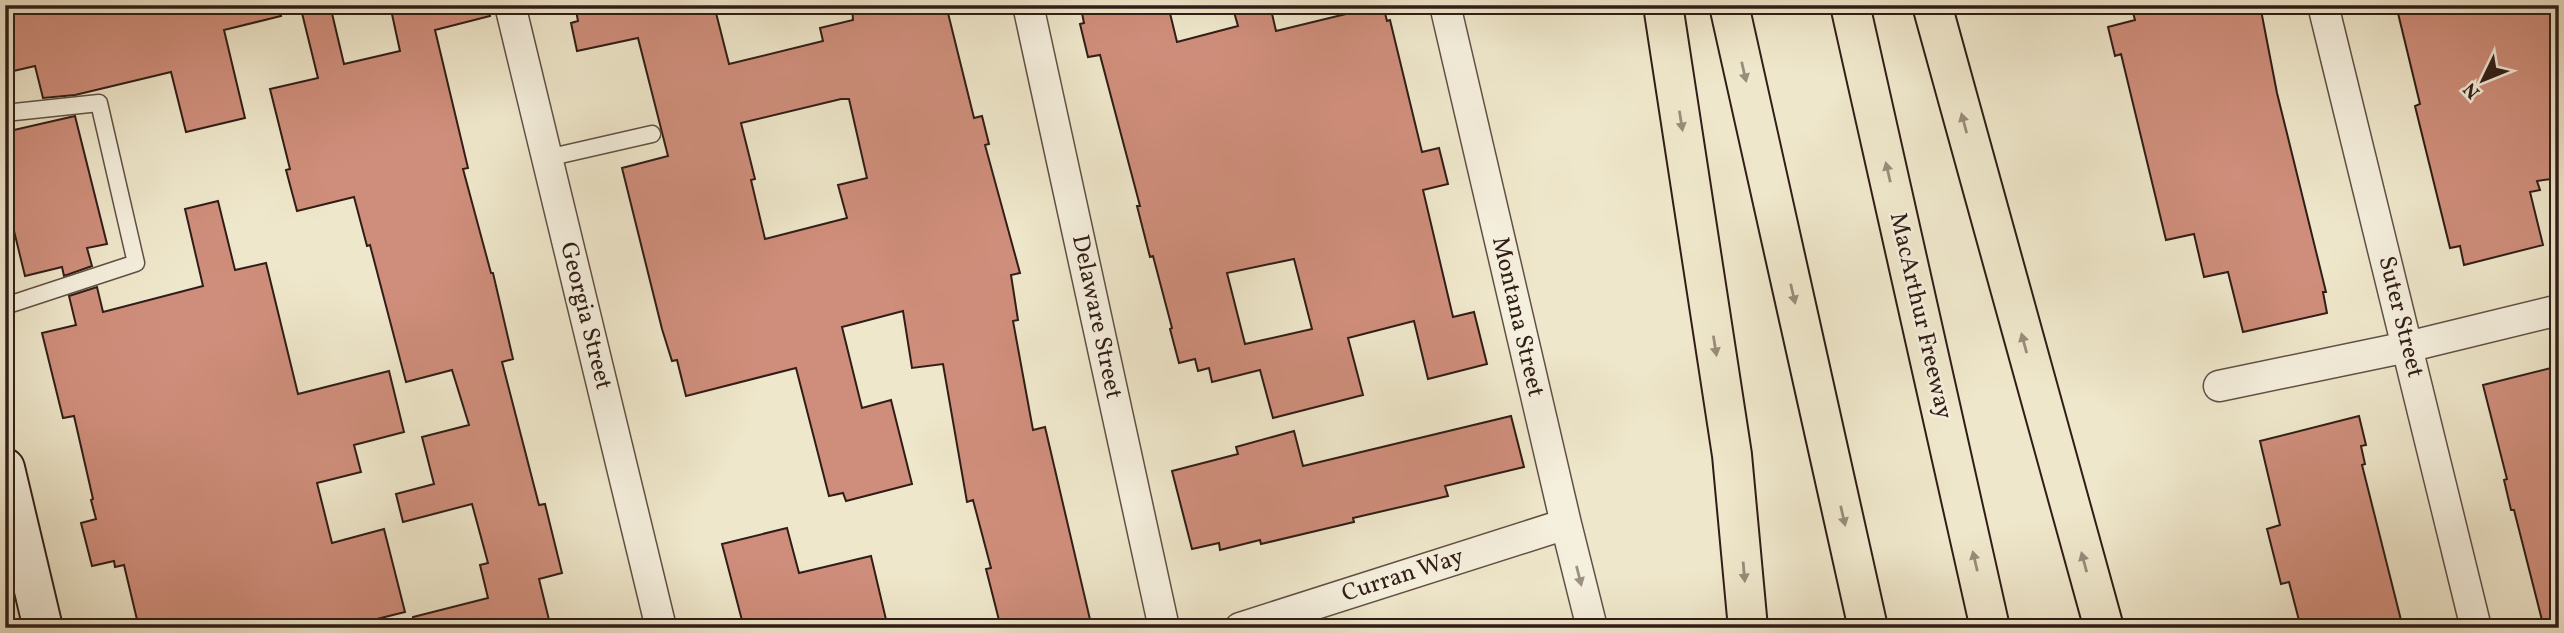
<svg xmlns="http://www.w3.org/2000/svg" width="2564" height="633" viewBox="0 0 2564 633" font-family="Vollkorn,serif">
<style>
.building{fill:#cf8e7b;stroke:#301d17;stroke-width:2;fill-rule:evenodd}
.lines{fill:none;stroke-linecap:round;stroke-linejoin:round}
.service-casing{stroke:#605044;stroke-width:19}
.minor-casing{stroke:#605044;stroke-width:33}
.secondary-casing{stroke:#301d17;stroke-width:42}
.motorway-casing{stroke:#301d17;stroke-width:42}
.service{stroke:#f5efdd;stroke-width:16}
.minor{stroke:#f5efdd;stroke-width:30}
.secondary{stroke:#f5efdd;stroke-width:38}
.motorway{stroke:#efe7cb;stroke-width:38}
.oneway{fill:#998c7a}
.oneway2{fill:#9c9084}
.labels{text-anchor:middle;dominant-baseline:central;stroke-width:5;stroke-linejoin:round;paint-order:stroke}
.street-label{font-size:24px;fill:#301d17;stroke:#f5efdd}
</style>
<rect width="100%" height="100%" fill="#efe7cb"/>
<filter id="stains"><feTurbulence type="fractalNoise" baseFrequency=".00286" numOctaves="4"/><feColorMatrix values="0 0 0 0 .2 0 0 0 0 .09 0 0 0 0 .02 0 0 0 .5 -.17"/></filter>
<radialGradient id="worn" r=".72"><stop offset=".6" stop-color="#630" stop-opacity="0"/><stop offset="1" stop-color="#630" stop-opacity=".3"/></radialGradient>
<path class="building" d="M 5,5 L 279,5 L 281,16 L 224,30 L 245,118 L 186,132 L 171,72 L 75,95 L 43,98 L 35,66 L 5,73 Z
M 300,5 L 330,5 L 344,64 L 400,51 L 390,5 L 488,5 L 490,16 L 435,30 L 468,168 L 463,169 L 491,273 L 493,273 L 513,359 L 502,362 L 539,505 L 545,504 L 562,573 L 539,579 L 551,628 L 414,628 L 413,617 L 488,598 L 480,565 L 488,563 L 472,504 L 403,522 L 396,494 L 434,484 L 422,437 L 469,425 L 452,370 L 406,382 L 370,245 L 367,246 L 354,197 L 297,211 L 286,170 L 290,169 L 270,89 L 318,78 Z
M 575,5 L 714,5 L 729,64 L 823,41 L 820,28 L 853,20 L 852,5 L 946,5 L 974,118 L 982,116 L 989,144 L 985,145 L 1020,273 L 1011,275 L 1018,320 L 1013,321 L 1033,430 L 1045,427 L 1092,628 L 1001,628 L 986,569 L 991,568 L 973,500 L 967,502 L 943,364 L 912,368 L 903,311 L 842,327 L 862,408 L 891,400 L 912,484 L 846,501 L 843,493 L 829,496 L 796,368 L 686,396 L 677,360 L 672,361 L 662,329 L 622,168 L 668,156 L 638,38 L 577,51 L 571,23 L 578,21 ZM 841,99 L 849,99 L 867,178 L 838,185 L 847,218 L 765,239 L 751,180 L 755,179 L 741,123 Z
M 1113,5 L 1168,5 L 1177,42 L 1238,26 L 1232,5 L 1270,5 L 1276,31 L 1383,5 L 1387,21 L 1390,20 L 1422,152 L 1439,148 L 1448,184 L 1423,190 L 1453,317 L 1474,312 L 1487,364 L 1428,379 L 1414,321 L 1348,338 L 1363,395 L 1273,418 L 1260,370 L 1212,382 L 1209,368 L 1198,371 L 1195,359 L 1179,363 L 1170,329 L 1172,328 L 1153,256 L 1150,257 L 1137,206 L 1140,206 L 1100,55 L 1088,57 L 1080,24 L 1084,23 L 1082,13 ZM 1294,259 L 1312,329 L 1245,344 L 1227,273 Z
M 2131,5 L 2260,5 L 2277,93 L 2326,292 L 2323,292 L 2327,313 L 2243,332 L 2228,272 L 2204,277 L 2194,234 L 2166,240 L 2121,54 L 2115,56 L 2108,27 L 2135,20 Z
M 2396,5 L 2559,5 L 2559,178 L 2537,181 L 2540,190 L 2530,192 L 2543,245 L 2464,265 L 2460,246 L 2450,248 L 2415,106 L 2420,104 Z
M 75,116 L 107,244 L 87,248 L 92,266 L 64,276 L 62,267 L 25,276 L 5,194 L 5,132 Z
M 218,201 L 235,270 L 266,263 L 298,394 L 389,371 L 404,432 L 354,445 L 361,472 L 317,483 L 332,543 L 384,529 L 405,612 L 341,628 L 139,628 L 124,565 L 115,567 L 114,561 L 92,566 L 81,523 L 96,519 L 91,500 L 93,499 L 74,416 L 63,418 L 42,333 L 76,325 L 69,296 L 97,287 L 103,312 L 203,286 L 185,209 Z
M 2559,366 L 2559,628 L 2544,628 L 2514,510 L 2511,510 L 2504,480 L 2507,479 L 2483,385 Z
M 1511,416 L 1524,467 L 1445,486 L 1448,496 L 1353,518 L 1354,522 L 1261,544 L 1260,540 L 1220,550 L 1219,543 L 1192,549 L 1172,471 L 1238,454 L 1236,447 L 1294,431 L 1303,466 Z
M 2359,416 L 2366,445 L 2361,446 L 2365,464 L 2362,465 L 2403,628 L 2301,628 L 2289,582 L 2281,584 L 2267,529 L 2280,525 L 2260,441 Z
M 787,528 L 799,573 L 871,556 L 888,628 L 744,628 L 722,544 Z"/>
<g class="lines">
<defs>
<path id="service" d="M 5,113 L 99,103 L 136,263 L 5,306
M 547,158 L 652,134"/>
<path id="minor" d="M 510,5 L 661,628
M 1028,5 L 1164,628
M 1445,5 L 1566,524 L 1592,628
M 2323,5 L 2476,628
M 2219,386 L 2407,347 L 2559,310
M 1240,628 L 1566,524"/>
<path id="secondary" d="M 5,468 L 43,628"/>
<path id="motorway" d="M 1663,5 L 1732,455 L 1748,628
M 1729,5 L 1868,628
M 1850,5 L 1990,628
M 1932,5 L 2104,628"/>
</defs>
<use href="#service" class="service-casing"/>
<use href="#minor" class="minor-casing"/>
<use href="#secondary" class="secondary-casing"/>
<use href="#motorway" class="motorway-casing"/>
<use href="#service" class="service"/>
<use href="#minor" class="minor"/>
<use href="#secondary" class="secondary"/>
<use href="#motorway" class="motorway"/>
</g>
<defs><path id="oneway-solid" d="M-6-.8H1V-3.2L6.5 0L1 3.2V.8H-6Z" transform="scale(1.75)"/></defs>
<g class="oneway">
<use href="#oneway-solid" transform="translate(1744 72) rotate(77)"/>
<use href="#oneway-solid" transform="translate(1681 121) rotate(81)"/>
<use href="#oneway-solid" transform="translate(1964 123) rotate(-105)"/>
<use href="#oneway-solid" transform="translate(1888 172) rotate(-103)"/>
<use href="#oneway-solid" transform="translate(1793 294) rotate(77)"/>
<use href="#oneway-solid" transform="translate(2024 343) rotate(-105)"/>
<use href="#oneway-solid" transform="translate(1715 346) rotate(81)"/>
<use href="#oneway-solid" transform="translate(1843 516) rotate(77)"/>
<use href="#oneway-solid" transform="translate(1975 561) rotate(-103)"/>
<use href="#oneway-solid" transform="translate(2084 562) rotate(-105)"/>
<use href="#oneway-solid" transform="translate(1744 572) rotate(85)"/>
</g>
<use class="oneway2" href="#oneway-solid" transform="translate(1579 576) rotate(76)"/>
<g class="labels">
<g class="street-label">
<text transform="translate(585 316) rotate(76)">Georgia Street</text>
<text transform="translate(1920 316) rotate(77)">MacArthur Freeway</text>
<text transform="translate(1096 317) rotate(78)">Delaware Street</text>
<text transform="translate(1517 317) rotate(77)">Montana Street</text>
<text transform="translate(2400 317) rotate(76)">Suter Street</text>
<text transform="translate(1403 576) rotate(-18)">Curran Way</text>
</g>
</g>
<rect width="2564" height="633" fill="none" stroke="#efe7cb" stroke-width="28"/>
<rect x="7" y="7" width="2550" height="619" fill="none" stroke="#301d17" stroke-width="3.5"/>
<rect x="14" y="14" width="2536" height="605" fill="none" stroke="#301d17" stroke-width="2"/>
<g transform="translate(2483 80) rotate(227)" stroke="#f5efdd" stroke-width="5" paint-order="stroke">
<path d="M0-5L12 26L0 18L-12 26Z" fill="#301d17"/>
<text y="-10" font-size="19" font-weight="bold" text-anchor="middle" fill="#301d17">N</text>
</g>
<rect width="100%" height="100%" filter="url(#stains)"/>
<rect width="100%" height="100%" fill="url(#worn)"/>
</svg>
